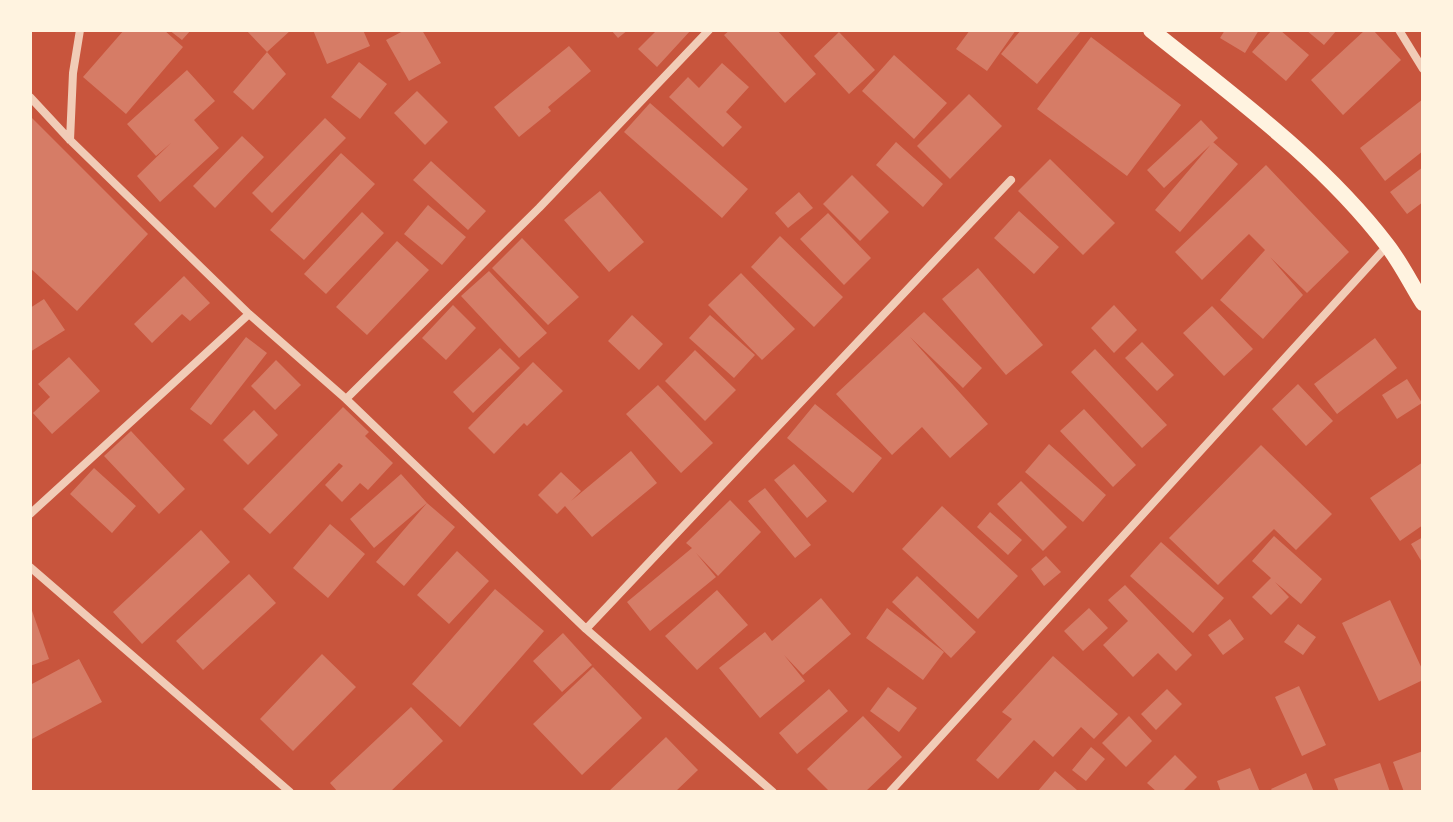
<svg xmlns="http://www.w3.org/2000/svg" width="1453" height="822" viewBox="0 0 1453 822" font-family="'Sofia Sans Condensed',sans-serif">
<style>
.building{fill:#d67c66}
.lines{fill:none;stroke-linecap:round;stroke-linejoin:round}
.minor{stroke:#f1ccb7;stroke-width:8}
.secondary{stroke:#fff3e0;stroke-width:16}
</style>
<rect width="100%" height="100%" fill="#c8553d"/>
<path class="building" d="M 124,30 L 164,30 L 183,47 L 126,114 L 83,77 Z
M 169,30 L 191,30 L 182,40 Z
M 246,30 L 291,30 L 267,52 Z
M 313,30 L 363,30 L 370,46 L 327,64 Z
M 405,30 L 422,30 L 441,63 L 409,81 L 386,40 Z
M 611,30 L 628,30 L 618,38 Z
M 657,30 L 691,30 L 657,67 L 638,49 Z
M 730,30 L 777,30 L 816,74 L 785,103 L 724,35 Z
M 970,30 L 1016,30 L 987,71 L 956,49 Z
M 1021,30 L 1082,30 L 1037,84 L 1001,54 Z
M 1225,30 L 1259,30 L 1245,53 L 1220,38 Z
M 1272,30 L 1280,30 L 1309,55 L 1286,81 L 1252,52 Z
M 1306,30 L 1337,30 L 1324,45 Z
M 1365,30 L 1373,30 L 1401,60 L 1343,115 L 1311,80 Z
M 839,32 L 875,70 L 849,94 L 814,56 Z
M 1091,37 L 1181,105 L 1127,176 L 1037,109 Z
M 569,46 L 591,71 L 548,107 L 551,111 L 519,137 L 494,107 Z
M 267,52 L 286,74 L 253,110 L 233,92 Z
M 894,55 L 947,103 L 914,139 L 862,91 Z
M 359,62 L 387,84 L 360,119 L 331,97 Z
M 722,63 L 749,87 L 726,112 L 742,127 L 723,147 L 669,97 L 688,77 L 699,88 Z
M 187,70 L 215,101 L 194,120 L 219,148 L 160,202 L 137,176 L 171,143 L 156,156 L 127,124 Z
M 417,91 L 448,122 L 425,145 L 394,113 Z
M 969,94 L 1002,126 L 950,179 L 917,146 Z
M 1423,99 L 1423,151 L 1385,181 L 1360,148 Z
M 650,103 L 748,189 L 722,218 L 624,132 Z
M 30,116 L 148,234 L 77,311 L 30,268 Z
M 325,118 L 346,138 L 272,213 L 252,193 Z
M 1201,120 L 1218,138 L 1164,188 L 1147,170 Z
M 242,136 L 264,157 L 215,208 L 193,186 Z
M 896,142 L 943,184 L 923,207 L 876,165 Z
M 1213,142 L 1238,164 L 1180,232 L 1155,210 Z
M 341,153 L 375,184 L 304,260 L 270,230 Z
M 1050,159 L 1115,223 L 1083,255 L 1018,191 Z
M 431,161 L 486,211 L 468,230 L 413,180 Z
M 1266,165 L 1349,252 L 1307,293 L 1270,257 L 1303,295 L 1263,339 L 1220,300 L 1265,250 L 1249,234 L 1202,280 L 1175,252 Z
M 1423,167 L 1423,202 L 1407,214 L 1390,192 Z
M 852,175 L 889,212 L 860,241 L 823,204 Z
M 600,191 L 644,242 L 609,272 L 564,220 Z
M 799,192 L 813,208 L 788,228 L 775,213 Z
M 428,205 L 466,237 L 442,265 L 404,234 Z
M 1019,211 L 1059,247 L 1034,274 L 994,238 Z
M 362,212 L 384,233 L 326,294 L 304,274 Z
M 828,213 L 871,258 L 844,285 L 800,239 Z
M 780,236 L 843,297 L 814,327 L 751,267 Z
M 522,238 L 579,297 L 548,325 L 492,268 Z
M 397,241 L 429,270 L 367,335 L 336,307 Z
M 978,268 L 1043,345 L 1006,375 L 942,299 Z
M 489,271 L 547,333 L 519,358 L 461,296 Z
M 741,273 L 795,329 L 762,360 L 708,305 Z
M 184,276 L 210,303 L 190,321 L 182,314 L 152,343 L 134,324 Z
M 44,299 L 65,330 L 30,352 L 30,308 Z
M 453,305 L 476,328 L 446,360 L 422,338 Z
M 1114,305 L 1137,330 L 1114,353 L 1091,328 Z
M 1212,306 L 1253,349 L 1224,376 L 1183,333 Z
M 924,312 L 982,368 L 963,388 L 910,337 L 988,424 L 950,458 L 922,427 L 892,455 L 836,394 Z
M 632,315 L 663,344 L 639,370 L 608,341 Z
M 710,315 L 755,355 L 734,378 L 689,338 Z
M 246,337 L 267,353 L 211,425 L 190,409 Z
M 1375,338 L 1397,368 L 1337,414 L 1314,384 Z
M 1142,342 L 1174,375 L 1157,391 L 1125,358 Z
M 500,348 L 520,368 L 473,413 L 453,392 Z
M 1095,349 L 1167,425 L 1142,448 L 1071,372 Z
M 695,350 L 736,390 L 705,421 L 665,381 Z
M 69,357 L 100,391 L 52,434 L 33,413 L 50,397 L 38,384 Z
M 276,360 L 301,385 L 275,410 L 251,386 Z
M 533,362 L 563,391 L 527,426 L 524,423 L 494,454 L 468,428 Z
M 1407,379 L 1422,403 L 1397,419 L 1382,395 Z
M 1298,384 L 1333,421 L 1306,446 L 1272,409 Z
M 658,385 L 713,443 L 681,473 L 626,414 Z
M 815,404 L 882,458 L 853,493 L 787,438 Z
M 343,407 L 369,432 L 365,436 L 393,463 L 368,490 L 360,483 L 342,502 L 325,485 L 343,466 L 339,463 L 270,534 L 243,509 Z
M 1084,409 L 1136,465 L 1113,487 L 1060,431 Z
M 254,410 L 278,435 L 248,465 L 223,440 Z
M 131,431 L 185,489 L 159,514 L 104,456 Z
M 1049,444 L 1106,495 L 1083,522 L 1025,472 Z
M 1261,445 L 1332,514 L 1296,550 L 1274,529 L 1218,585 L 1169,538 Z
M 631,451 L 657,483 L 592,537 L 565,506 L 557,514 L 538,495 L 561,472 L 581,491 L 571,501 Z
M 1423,462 L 1423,525 L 1400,541 L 1370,498 Z
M 794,464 L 827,501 L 807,518 L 774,480 Z
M 94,468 L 136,506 L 112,533 L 70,494 Z
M 401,474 L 427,503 L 374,548 L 350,519 Z
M 1021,481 L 1067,527 L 1043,551 L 997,504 Z
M 765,488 L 811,545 L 795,558 L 748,501 Z
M 730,500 L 761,532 L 718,576 L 696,553 L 716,577 L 650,631 L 627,602 L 692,548 L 686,543 Z
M 427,503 L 455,527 L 404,586 L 376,562 Z
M 942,506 L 1018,576 L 978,619 L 902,549 Z
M 990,512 L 1022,540 L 1008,555 L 977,527 Z
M 330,524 L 365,554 L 328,598 L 293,568 Z
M 201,530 L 230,562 L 142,644 L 113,612 Z
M 1274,536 L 1322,579 L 1301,604 L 1275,582 L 1289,597 L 1271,615 L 1252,597 L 1271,578 L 1252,561 Z
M 1423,537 L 1423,564 L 1411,544 Z
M 1161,542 L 1224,598 L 1193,633 L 1130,576 Z
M 457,551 L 489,581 L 449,624 L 417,595 Z
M 1046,556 L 1061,572 L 1044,586 L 1031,569 Z
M 249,574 L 276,603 L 203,670 L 176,641 Z
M 917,576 L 976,632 L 951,658 L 892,602 Z
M 1125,585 L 1192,655 L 1176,671 L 1158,653 L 1133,677 L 1103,645 L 1128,621 L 1108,600 Z
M 495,589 L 544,631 L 460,727 L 412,684 Z
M 717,590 L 748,625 L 697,670 L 665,636 Z
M 821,598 L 851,634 L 803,675 L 784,655 L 805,681 L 760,718 L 719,668 L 765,632 L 772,641 Z
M 1390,600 L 1423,671 L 1423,680 L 1379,701 L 1342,623 Z
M 30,605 L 49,659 L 30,666 Z
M 887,608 L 944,652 L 923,680 L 866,638 Z
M 1089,608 L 1108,628 L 1083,651 L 1064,631 Z
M 1230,619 L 1244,639 L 1223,655 L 1208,635 Z
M 1298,624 L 1316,637 L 1303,655 L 1284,642 Z
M 563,633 L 592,665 L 562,692 L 533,661 Z
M 322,654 L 356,687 L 293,751 L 260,719 Z
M 1053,656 L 1118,714 L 1094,739 L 1081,727 L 1053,757 L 1034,740 L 998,779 L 976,760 L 1012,719 L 1002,712 Z
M 79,659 L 102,702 L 30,740 L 30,685 Z
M 593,667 L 642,718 L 582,775 L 533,724 Z
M 1299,686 L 1326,745 L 1302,756 L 1275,697 Z
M 888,687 L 917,708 L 899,732 L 870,711 Z
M 829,689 L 848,711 L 797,754 L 779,733 Z
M 1167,689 L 1182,704 L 1156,730 L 1141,714 Z
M 411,707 L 443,741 L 390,792 L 338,792 L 330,783 Z
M 863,716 L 902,757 L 865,792 L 830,792 L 807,769 Z
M 1129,716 L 1152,741 L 1126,767 L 1102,743 Z
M 666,737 L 698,770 L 675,792 L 608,792 Z
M 1091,747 L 1105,759 L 1086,781 L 1072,770 Z
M 1423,751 L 1423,792 L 1404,792 L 1393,762 Z
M 1175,755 L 1197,777 L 1182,792 L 1157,792 L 1147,783 Z
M 1380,763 L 1390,792 L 1339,792 L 1334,779 Z
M 1250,768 L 1260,792 L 1221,792 L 1217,781 Z
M 1055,771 L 1077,790 L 1076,792 L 1037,792 Z
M 1306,773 L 1314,792 L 1273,792 L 1271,789 Z"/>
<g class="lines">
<path class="minor" d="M 1399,30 L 1423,69
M 30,97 L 70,140 L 249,314 L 346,399 L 586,629 L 773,792
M 70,140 L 73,73 L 80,30
M 346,399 L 539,208 L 709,30
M 30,514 L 249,314
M 30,567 L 290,792
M 586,629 L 1011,180
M 890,792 L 1387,246"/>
<path class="secondary" d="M 1151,30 C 1233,96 1322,160 1387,245 C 1401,263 1411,284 1423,303"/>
</g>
<rect width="1453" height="822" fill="none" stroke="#fff3e0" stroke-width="64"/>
</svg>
